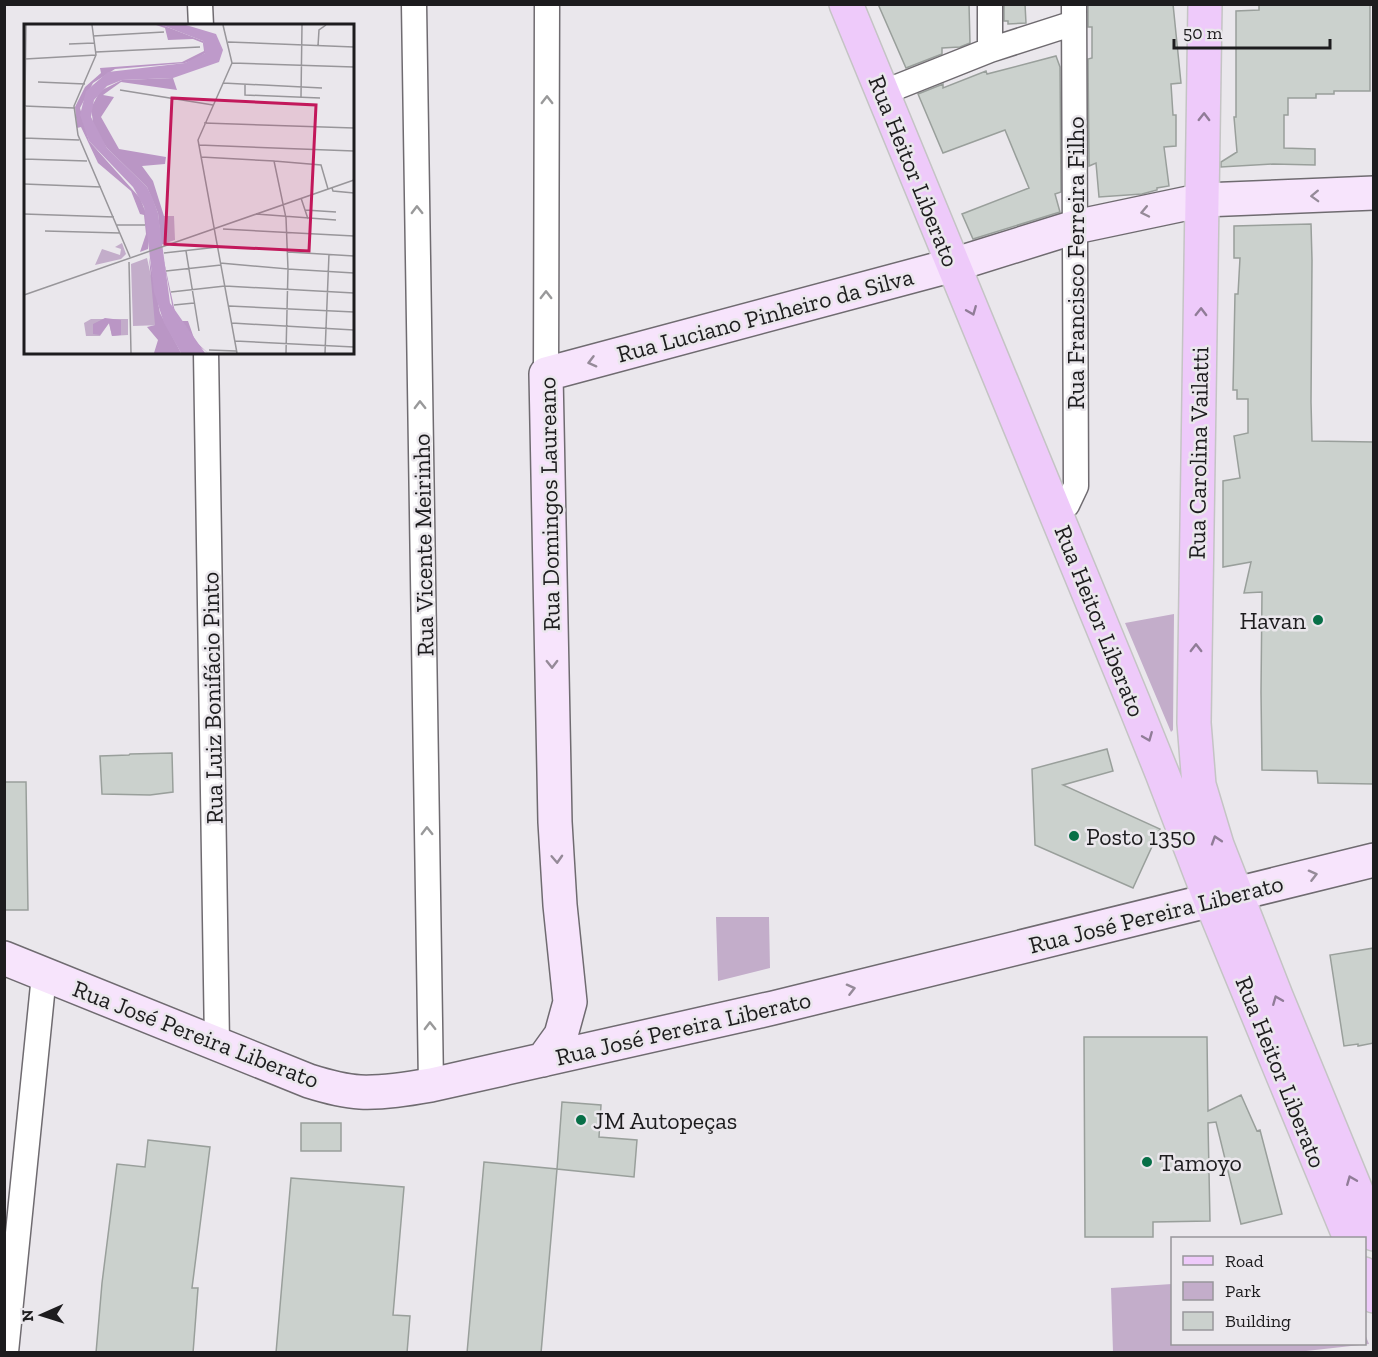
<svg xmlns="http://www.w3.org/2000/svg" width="1378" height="1357" viewBox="0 0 1378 1357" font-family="'Zilla Slab',serif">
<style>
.green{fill:#c3adca}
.building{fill:#cbd1cd;stroke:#999f9b;stroke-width:1.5}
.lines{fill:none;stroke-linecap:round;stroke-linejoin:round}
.street-casing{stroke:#6f6b70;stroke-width:27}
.secondary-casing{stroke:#6f6b70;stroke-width:36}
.primary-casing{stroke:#c4c4c4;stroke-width:36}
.street{stroke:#fff;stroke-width:24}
.secondary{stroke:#f7e4fc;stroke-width:33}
.primary{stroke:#eecafa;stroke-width:33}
.oneway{stroke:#99999a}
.oneway2{stroke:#907c97}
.oneway3{stroke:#958a98}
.poi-dot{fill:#076f47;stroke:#eae7ec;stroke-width:2}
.labels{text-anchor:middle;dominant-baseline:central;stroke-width:5;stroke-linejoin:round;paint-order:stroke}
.street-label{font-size:24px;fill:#1d1c1e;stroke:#eae7ec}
.poi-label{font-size:24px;fill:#1d1c1e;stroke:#eae7ec;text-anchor:start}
.inset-road{fill:none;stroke:#98969a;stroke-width:1.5}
.view{fill:#c2185b;fill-opacity:0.15;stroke:#c2185b;stroke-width:3}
.inset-edge{fill:none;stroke:#1d1c1e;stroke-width:3}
</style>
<rect width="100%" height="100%" fill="#eae7ec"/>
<path class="green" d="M 1174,614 L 1173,730 L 1171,732 L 1125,623 Z
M 716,917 L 769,917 L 770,968 L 718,981 Z
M 1172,1284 L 1172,1344 L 1364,1344 L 1365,1334 L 1369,1344 L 1297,1352 L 1113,1352 L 1111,1288 Z"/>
<path class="building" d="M 878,4 L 969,4 L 970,43 L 960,47 L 942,48 L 942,54 L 906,68 Z
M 1004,4 L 1025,4 L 1026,23 L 1008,24 L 1008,21 L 1004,21 Z
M 1088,4 L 1173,4 L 1181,83 L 1171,84 L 1173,115 L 1176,115 L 1176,146 L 1164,147 L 1169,186 L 1157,188 L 1157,190 L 1142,194 L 1099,197 L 1096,163 L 1089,166 L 1088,59 L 1092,58 L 1092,27 L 1088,27 Z
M 1259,4 L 1370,4 L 1370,91 L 1334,91 L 1334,94 L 1316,94 L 1316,98 L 1288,98 L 1288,115 L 1284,115 L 1284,148 L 1315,149 L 1315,165 L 1273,164 L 1221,167 L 1221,162 L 1237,152 L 1234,117 L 1236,117 L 1236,11 L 1259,10 Z
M 1056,56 L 1060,67 L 1061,192 L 1055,194 L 1060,212 L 973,239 L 962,214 L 1029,188 L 1005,130 L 943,153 L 918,94 L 943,84 L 943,88 L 986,71 L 987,74 Z
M 1311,224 L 1312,260 L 1311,402 L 1312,441 L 1374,442 L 1374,784 L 1318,783 L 1317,771 L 1262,770 L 1261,692 L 1262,592 L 1244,593 L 1251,562 L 1223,567 L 1223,481 L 1240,478 L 1234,436 L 1248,433 L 1248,399 L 1237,399 L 1237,390 L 1233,390 L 1235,294 L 1238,294 L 1240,258 L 1234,258 L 1234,226 Z
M 1107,749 L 1113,771 L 1063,785 L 1160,829 L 1133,888 L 1035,845 L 1032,769 Z
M 172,753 L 173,792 L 150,795 L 102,794 L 100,756 L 129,755 L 130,754 Z
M 4,782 L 26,782 L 28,910 L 4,910 Z
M 1374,948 L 1374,1043 L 1358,1046 L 1358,1044 L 1344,1046 L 1330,955 Z
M 1084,1037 L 1207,1037 L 1208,1111 L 1241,1095 L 1257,1131 L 1260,1130 L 1282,1214 L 1241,1224 L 1216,1122 L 1208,1123 L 1210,1221 L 1153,1222 L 1153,1237 L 1085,1237 Z
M 562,1102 L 601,1105 L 599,1137 L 637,1140 L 634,1177 L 557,1169 Z
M 301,1123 L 341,1123 L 341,1151 L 301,1151 Z
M 148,1140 L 210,1147 L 192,1288 L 198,1288 L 193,1353 L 96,1353 L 102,1283 L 117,1164 L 145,1167 Z
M 484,1162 L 557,1169 L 541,1353 L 467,1353 Z
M 291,1178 L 404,1187 L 393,1315 L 410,1316 L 407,1353 L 276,1353 Z"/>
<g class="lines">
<defs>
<path id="street" d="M 200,4 L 201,26
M 414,4 L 431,1085
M 990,4 L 990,50
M 882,93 L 990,50 L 1074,23
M 206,352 L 217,1044
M 546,374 L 547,4
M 1055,512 L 1067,505 L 1076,486 L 1074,4
M 6,1352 L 44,975"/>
<path id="secondary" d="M 4,958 L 309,1081 C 325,1086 342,1091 360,1092 C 384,1093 408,1089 431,1085 L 773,1008 L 1374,860
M 543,1060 L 561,1035 L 570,1002 L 560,905 L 555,822 L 546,374 L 953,265 L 1075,227 L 1203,200 L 1374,193"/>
<path id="primary" d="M 846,4 L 1133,701 L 1162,773 L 1211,901 L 1350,1238
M 1205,4 L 1194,723 L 1199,785 L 1217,845 L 1276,996 L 1374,1234
M 1364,1274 L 1374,1296"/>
</defs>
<use href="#street" class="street-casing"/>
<use href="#secondary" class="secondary-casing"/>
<use href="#primary" class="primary-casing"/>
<use href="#street" class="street"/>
<use href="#secondary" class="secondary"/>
<use href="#primary" class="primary"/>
</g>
<defs><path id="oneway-chevron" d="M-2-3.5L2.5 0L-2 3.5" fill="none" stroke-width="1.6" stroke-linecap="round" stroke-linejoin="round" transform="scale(1.5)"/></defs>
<g class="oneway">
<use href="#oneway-chevron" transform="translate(547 100) rotate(-90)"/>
<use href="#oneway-chevron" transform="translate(417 210) rotate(-91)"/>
<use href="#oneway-chevron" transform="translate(546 295) rotate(-90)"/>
<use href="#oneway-chevron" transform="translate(420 405) rotate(-91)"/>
<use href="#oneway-chevron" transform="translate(427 831) rotate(-91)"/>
<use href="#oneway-chevron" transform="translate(430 1026) rotate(-91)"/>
</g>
<g class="oneway2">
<use href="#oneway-chevron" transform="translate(1204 117) rotate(-89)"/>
<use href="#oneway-chevron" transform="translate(972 311) rotate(68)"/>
<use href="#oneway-chevron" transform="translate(1201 312) rotate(-89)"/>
<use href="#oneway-chevron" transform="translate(1196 648) rotate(-90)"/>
<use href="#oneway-chevron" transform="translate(1148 737) rotate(68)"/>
<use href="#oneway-chevron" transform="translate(1216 840) rotate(-108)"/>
<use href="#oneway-chevron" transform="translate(1277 1000) rotate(-112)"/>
<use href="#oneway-chevron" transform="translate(1351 1180) rotate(-112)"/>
</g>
<g class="oneway3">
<use href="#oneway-chevron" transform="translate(1315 196) rotate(178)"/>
<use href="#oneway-chevron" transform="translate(1145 212) rotate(168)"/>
<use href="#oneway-chevron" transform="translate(592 362) rotate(165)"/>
<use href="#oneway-chevron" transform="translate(552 664) rotate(89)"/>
<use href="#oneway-chevron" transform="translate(557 859) rotate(87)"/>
<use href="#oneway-chevron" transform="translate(1313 875) rotate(-14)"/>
<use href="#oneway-chevron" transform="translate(851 989) rotate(-14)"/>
</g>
<g class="poi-dot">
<circle cx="1318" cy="620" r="6"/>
<circle cx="1074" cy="836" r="6"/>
<circle cx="581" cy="1120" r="6"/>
<circle cx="1147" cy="1162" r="6"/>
</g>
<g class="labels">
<g class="street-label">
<text transform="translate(914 171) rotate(68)">Rua Heitor Liberato</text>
<text transform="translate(1075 263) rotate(-90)">Rua Francisco Ferreira Filho</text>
<text transform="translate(765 315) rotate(-15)">Rua Luciano Pinheiro da Silva</text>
<text transform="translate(1198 453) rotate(-89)">Rua Carolina Vailatti</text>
<text transform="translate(549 504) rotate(-91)">Rua Domingos Laureano</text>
<text transform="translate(423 545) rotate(-91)">Rua Vicente Meirinho</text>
<text transform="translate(1100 621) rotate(68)">Rua Heitor Liberato</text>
<text transform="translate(212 698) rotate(-91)">Rua Luiz Bonifácio Pinto</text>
<text transform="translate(1156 914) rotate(-14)">Rua José Pereira Liberato</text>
<text transform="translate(683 1028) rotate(-13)">Rua José Pereira Liberato</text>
<text transform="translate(196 1034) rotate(21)">Rua José Pereira Liberato</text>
<text transform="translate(1281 1072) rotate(68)">Rua Heitor Liberato</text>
</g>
<g class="poi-label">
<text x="1306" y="620" text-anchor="end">Havan</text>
<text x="1086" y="836">Posto 1350</text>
<text x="593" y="1120">JM Autopeças</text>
<text x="1159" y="1162">Tamoyo</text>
</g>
</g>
<g transform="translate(24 24)">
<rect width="330" height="330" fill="#eae7ec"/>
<path d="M 140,192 L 150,192 L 151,216 L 142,219 ZM 98,219 L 102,230 L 97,235 L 71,241 L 78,225 L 96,231 L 97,225 L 91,223 ZM 123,234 L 138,301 L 109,302 L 107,240 ZM 67,295 L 104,295 L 104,311 L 88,312 L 85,299 L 76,312 L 62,312 L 60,299 Z" fill="#c3adca"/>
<path d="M 132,1 L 138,1 L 179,17 L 182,23 L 181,29 L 172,35 L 161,39 L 91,45 L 69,59 L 56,84 L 65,117 L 116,174 L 122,189 L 125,211 L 124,225 L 116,228 L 122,210 L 120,191 L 116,190 L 107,167 L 74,139 L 57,103 L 53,104 L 51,83 L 61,63 L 77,49 L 76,44 L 158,38 L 180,27 L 179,19 L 169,15 L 144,16 L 141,4 ZM 149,54 L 153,66 L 97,58 L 79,71 L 90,73 L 77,93 L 95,125 L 142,133 L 141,140 L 118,142 L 129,157 L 140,192 L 142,219 L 137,221 L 134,189 L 123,163 L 83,124 L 70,105 L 67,84 L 76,67 L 98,56 ZM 138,228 L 151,288 L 155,297 L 164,297 L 171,317 L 184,329 L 169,317 L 155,297 L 149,286 ZM 125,233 L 136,289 L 157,329 L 130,329 L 134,316 L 123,303 L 131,301 ZM 81,294 L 97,296 L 97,311 L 88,312 L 85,299 L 76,311 L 69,310 L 69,300 Z" fill="#ba96c5"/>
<path d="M 138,1 L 162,1 L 192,10 L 199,26 L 195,38 L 149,54 L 98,56 L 83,62 L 70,76 L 67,93 L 83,124 L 123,163 L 128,173 L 134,189 L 146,279 L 181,329 L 157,329 L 140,299 L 130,268 L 120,183 L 109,163 L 65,117 L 56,91 L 62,67 L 84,48 L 161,39 L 181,29 L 179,17 Z" fill="#be9aca"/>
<path class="inset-road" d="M 68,1 L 72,31 L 50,82 L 54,111 L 106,233M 199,1 L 208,39 L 174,116 L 213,329M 69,12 L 140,8M 204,18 L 330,23M 45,20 L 70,19M 294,22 L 295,6 L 302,1M 72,28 L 176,23M 1,35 L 72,31M 208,39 L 330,43M 14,58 L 61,60M 199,59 L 298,64M 221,60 L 221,71 L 296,74M 96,66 L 189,81M 277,73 L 278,1M 0,82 L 50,84M 180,99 L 330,104M 0,114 L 55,116M 175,121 L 330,127M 177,133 L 250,137 L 262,194 L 264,245 L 196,239M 0,135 L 63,137M 250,137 L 297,141 L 304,165M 0,139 L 2,1M 0,160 L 77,163M 308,164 L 309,167 L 330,169M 277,174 L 284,195M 281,186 L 312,188M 0,190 L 90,193M 232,190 L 312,196M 93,201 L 121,201M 199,205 L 330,212M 21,207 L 96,209M 162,227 L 175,307M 264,228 L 330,232M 140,229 L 194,223M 105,238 L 107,329M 142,247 L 197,241M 147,268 L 201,262 L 330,269M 0,271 L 330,156M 150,281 L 170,279M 205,282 L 330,288M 208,299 L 330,306M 211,317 L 330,323M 185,326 L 212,327M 262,329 L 264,245 L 330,249M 301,329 L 305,230"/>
<path class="view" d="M 148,74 L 292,81 L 285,227 L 141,220 Z"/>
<rect width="330" height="330" class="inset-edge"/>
</g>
<rect width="1378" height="1357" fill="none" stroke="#1d1c1e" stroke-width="12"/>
<rect x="1171" y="1237" width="195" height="108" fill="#eae7ec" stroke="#98969a" stroke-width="1.5"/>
<rect x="1183" y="1256" width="30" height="9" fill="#eecafa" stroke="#98969a" stroke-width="1.5"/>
<text x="1225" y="1267" font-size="18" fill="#1d1c1e">Road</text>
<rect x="1183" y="1282" width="30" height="18" fill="#c3adca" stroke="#98969a" stroke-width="1.5"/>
<text x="1225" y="1297" font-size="18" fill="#1d1c1e">Park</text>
<rect x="1183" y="1312" width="30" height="18" fill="#cbd1cd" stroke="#98969a" stroke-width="1.5"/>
<text x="1225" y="1327" font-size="18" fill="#1d1c1e">Building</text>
<g transform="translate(42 1315) rotate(267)" stroke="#eae7ec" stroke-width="4.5" paint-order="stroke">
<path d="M0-4.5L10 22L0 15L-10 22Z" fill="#1d1c1e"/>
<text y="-9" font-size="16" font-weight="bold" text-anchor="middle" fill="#1d1c1e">N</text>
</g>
<path d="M1174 39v9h156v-9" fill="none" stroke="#1d1c1e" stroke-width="3"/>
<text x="1183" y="39" font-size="18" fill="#1d1c1e" stroke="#eae7ec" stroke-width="4.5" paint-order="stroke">50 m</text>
</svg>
